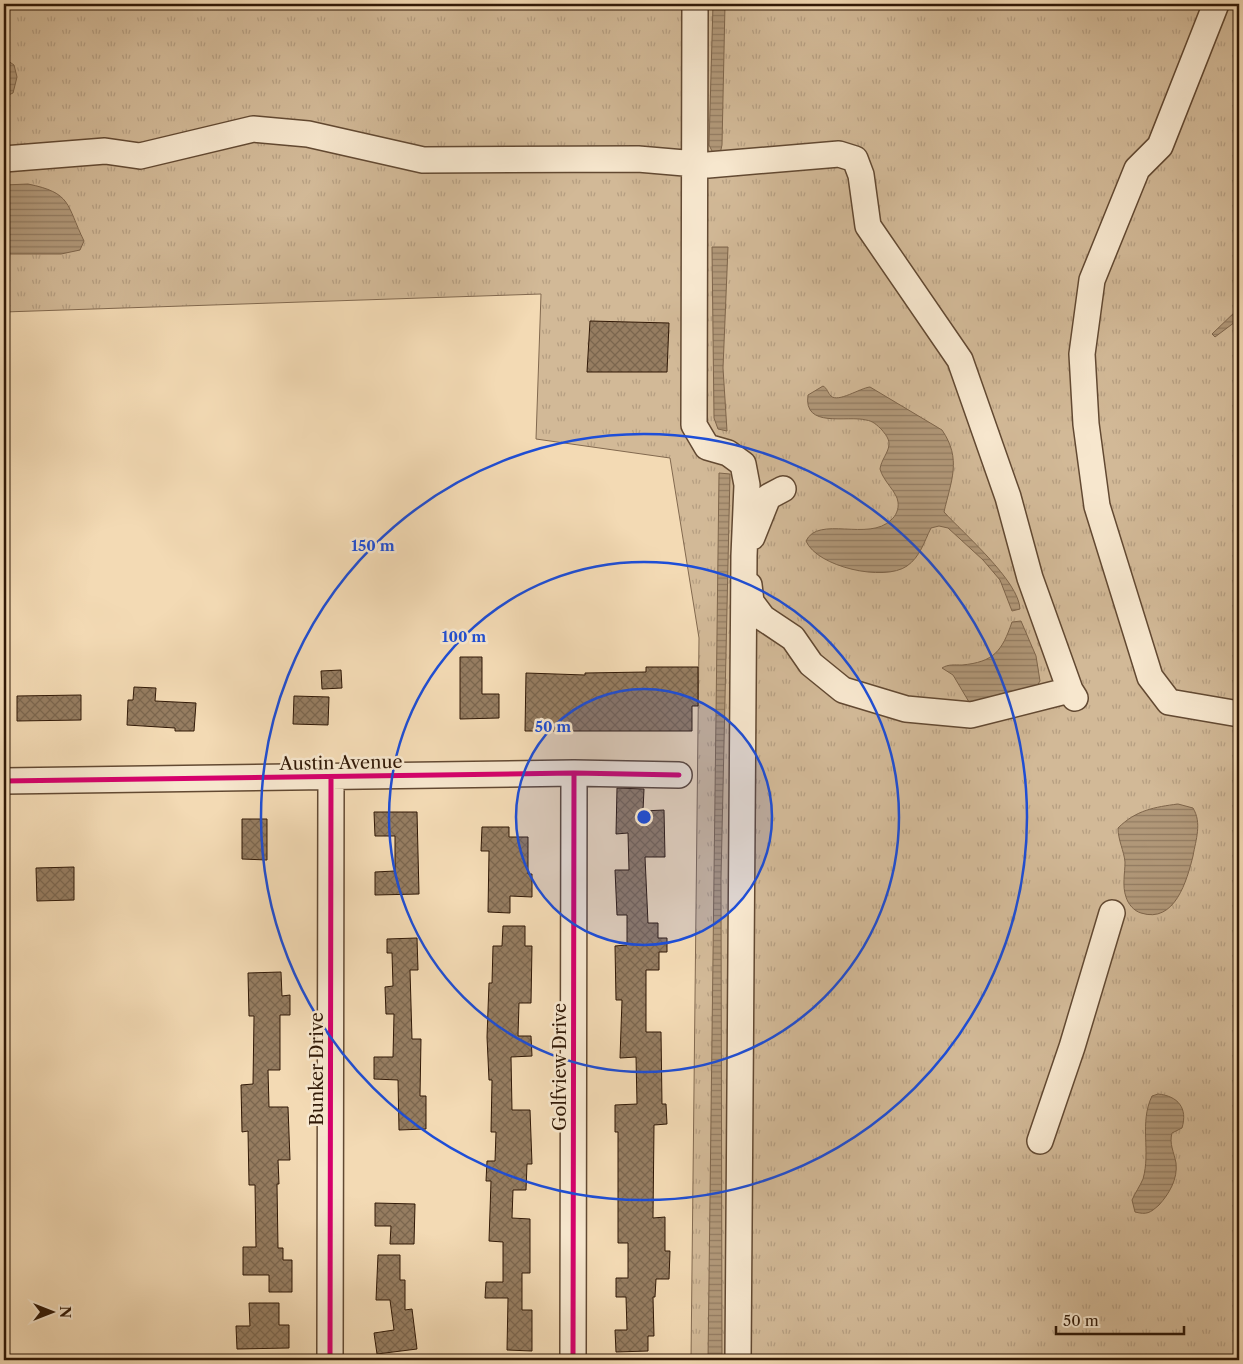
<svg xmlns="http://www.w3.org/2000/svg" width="1243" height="1364" viewBox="0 0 1243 1364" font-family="'Libre Caslon Text',serif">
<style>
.grass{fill:url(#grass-tufts);stroke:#82694f}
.water{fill:url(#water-rules);stroke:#7e654b}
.building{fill:url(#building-cross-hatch);stroke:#311907}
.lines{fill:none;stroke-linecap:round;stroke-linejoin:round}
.minor-casing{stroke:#624932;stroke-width:28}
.minor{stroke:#f7e7ce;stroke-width:25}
.cycleway-casing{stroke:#f7e7ce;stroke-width:8}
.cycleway{stroke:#d6006c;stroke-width:5}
.ring{fill:none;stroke:#1d4ed8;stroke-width:2.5}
.labels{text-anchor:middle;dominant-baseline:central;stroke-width:5;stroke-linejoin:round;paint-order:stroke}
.street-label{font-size:18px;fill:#311907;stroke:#f7e7ce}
.centre{fill:#1d4ed8;stroke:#f7e7ce;stroke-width:2.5}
.ring-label{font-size:15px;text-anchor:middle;font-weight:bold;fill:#1d4ed8;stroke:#f7e7ce;stroke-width:5;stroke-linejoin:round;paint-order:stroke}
</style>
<defs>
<pattern id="grass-tufts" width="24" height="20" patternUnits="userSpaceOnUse" patternTransform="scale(1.25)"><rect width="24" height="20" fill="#d2b997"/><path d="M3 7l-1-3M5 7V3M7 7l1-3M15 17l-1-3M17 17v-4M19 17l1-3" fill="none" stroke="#b59e81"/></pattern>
<pattern id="water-rules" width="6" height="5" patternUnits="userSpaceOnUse" patternTransform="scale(1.25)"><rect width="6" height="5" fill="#b19879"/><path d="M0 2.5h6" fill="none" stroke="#917b61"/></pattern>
<pattern id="building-cross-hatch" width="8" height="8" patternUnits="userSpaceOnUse" patternTransform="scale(1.25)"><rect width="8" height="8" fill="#967d61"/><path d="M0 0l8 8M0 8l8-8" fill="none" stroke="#7b664e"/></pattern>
</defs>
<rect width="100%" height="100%" fill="#f3dab4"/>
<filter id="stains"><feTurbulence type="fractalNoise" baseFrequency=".004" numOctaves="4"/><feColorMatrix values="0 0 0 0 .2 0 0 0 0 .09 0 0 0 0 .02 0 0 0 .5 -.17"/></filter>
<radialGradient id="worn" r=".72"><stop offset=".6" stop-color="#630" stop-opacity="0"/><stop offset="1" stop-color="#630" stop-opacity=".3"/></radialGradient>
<path class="grass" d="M 4,4 L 1239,4 L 1239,1360 L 691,1360 L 699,638 L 670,458 L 536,439 L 541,294 L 4,312 Z"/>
<path class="water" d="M 713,4 L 725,4 L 722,145 L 720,154 L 714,155 L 709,145 Z
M 4,58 L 14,65 L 17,77 L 13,93 L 4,97 Z
M 28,184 C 72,193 66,204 84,241 L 80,250 L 61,254 L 4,254 L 4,185 Z
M 712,247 L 728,247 L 723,368 L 727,431 L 718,429 L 714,418 Z
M 1239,308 L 1239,319 L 1215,337 L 1212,334 Z
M 823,386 C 828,389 827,392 831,396 C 838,403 860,388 870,387 L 942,430 C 962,459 951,481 944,512 C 963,533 1019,581 1020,609 L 1012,611 L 1000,580 L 983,560 L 948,528 L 939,526 L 931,528 C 924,542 920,557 907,566 C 884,582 817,567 806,541 C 818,515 869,542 891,520 C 896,516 899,509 898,502 C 897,492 883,481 880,469 C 881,460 889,452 889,444 C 889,438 885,434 882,430 C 877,425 873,421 866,420 C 847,415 803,429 808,395 Z
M 719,473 L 730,474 L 721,878 L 722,1360 L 708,1360 Z
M 1021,621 L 1036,656 L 1040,681 L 1035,689 C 1018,692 997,690 985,703 L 969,702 L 953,675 L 942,668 C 948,664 955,665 962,665 C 994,662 1002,651 1012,622 Z
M 1178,804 L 1193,808 C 1202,823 1196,839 1193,856 C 1187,880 1175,924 1141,913 C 1134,911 1128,904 1126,897 C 1122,886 1125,873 1125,862 C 1124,851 1118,840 1118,828 C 1136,810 1155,807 1178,804 Z
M 1158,1094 C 1178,1096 1188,1108 1182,1128 L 1172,1133 C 1169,1144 1174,1152 1176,1163 C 1178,1179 1169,1194 1159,1205 C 1150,1213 1147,1215 1135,1212 L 1132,1200 C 1135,1193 1140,1186 1143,1179 C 1151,1151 1139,1123 1152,1096 Z"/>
<path class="building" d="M 590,321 L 669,323 L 667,372 L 587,372 Z
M 460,657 L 482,657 L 482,694 L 499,694 L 499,718 L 460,719 Z
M 646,667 L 698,667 L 698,706 L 692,706 L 692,731 L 525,731 L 526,673 L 585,675 L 585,673 L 646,672 Z
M 341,670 L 342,688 L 322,689 L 321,671 Z
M 134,687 L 156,688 L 155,701 L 196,703 L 194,731 L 175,731 L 175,728 L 127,725 L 128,700 L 133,700 Z
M 81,695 L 81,720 L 17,721 L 17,696 Z
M 294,696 L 329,697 L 328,725 L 293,724 Z
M 617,788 L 644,789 L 643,811 L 664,810 L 665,857 L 645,857 L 648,923 L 658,923 L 658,938 L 667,938 L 667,952 L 659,952 L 659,970 L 646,970 L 646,1032 L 661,1032 L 662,1104 L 666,1104 L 667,1124 L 654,1125 L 653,1218 L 665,1217 L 665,1251 L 670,1251 L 669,1279 L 656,1279 L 655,1297 L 653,1297 L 654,1336 L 648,1336 L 648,1351 L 616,1352 L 615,1330 L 627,1330 L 626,1297 L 616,1297 L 616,1278 L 628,1278 L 628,1243 L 618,1243 L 618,1132 L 615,1132 L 615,1105 L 637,1104 L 636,1057 L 620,1058 L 622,1000 L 616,1000 L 615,946 L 627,945 L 627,915 L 617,915 L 615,870 L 629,870 L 628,833 L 616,834 Z
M 374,812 L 417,812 L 419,894 L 375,895 L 375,872 L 395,871 L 395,836 L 375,836 Z
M 242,819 L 267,819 L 267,860 L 242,859 Z
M 482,827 L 509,827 L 509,837 L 528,837 L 528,874 L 532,874 L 532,897 L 510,896 L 510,913 L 488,912 L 489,851 L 481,851 Z
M 74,867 L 74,900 L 37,901 L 36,868 Z
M 503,926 L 525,926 L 525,946 L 532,946 L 531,1003 L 519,1003 L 518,1036 L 531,1036 L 532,1056 L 511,1057 L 512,1110 L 530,1110 L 532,1164 L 527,1164 L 526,1190 L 513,1190 L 512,1218 L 530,1219 L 530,1273 L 522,1273 L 522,1310 L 532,1310 L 532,1351 L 507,1350 L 508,1298 L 485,1298 L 486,1282 L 503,1282 L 503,1242 L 489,1241 L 491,1181 L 486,1181 L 487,1161 L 495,1161 L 496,1132 L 491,1132 L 492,1080 L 489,1080 L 487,1037 L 489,983 L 492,983 L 493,946 L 502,946 Z
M 417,938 L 418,970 L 410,970 L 412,1039 L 421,1039 L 420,1096 L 426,1096 L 426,1129 L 399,1130 L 398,1080 L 374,1079 L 374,1057 L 393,1057 L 394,1014 L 386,1014 L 385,987 L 393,986 L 392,953 L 387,953 L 387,939 Z
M 281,972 L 282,996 L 290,995 L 290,1015 L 280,1015 L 280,1070 L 268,1070 L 269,1107 L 288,1107 L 290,1160 L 278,1160 L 279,1184 L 277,1184 L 278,1248 L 283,1248 L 283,1260 L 292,1260 L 292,1292 L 269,1292 L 269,1275 L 243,1275 L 243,1247 L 256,1247 L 255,1185 L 249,1185 L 248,1131 L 242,1132 L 241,1085 L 253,1084 L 254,1016 L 249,1016 L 248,973 Z
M 375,1203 L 415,1204 L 414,1244 L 390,1244 L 391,1226 L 375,1226 Z
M 378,1255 L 400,1255 L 400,1280 L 405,1280 L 405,1310 L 412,1309 L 417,1349 L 377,1354 L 374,1333 L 394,1330 L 390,1300 L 376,1300 Z
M 249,1303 L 279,1303 L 279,1325 L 289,1325 L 289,1348 L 237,1349 L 236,1326 L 250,1326 Z"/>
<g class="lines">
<defs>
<path id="minor" d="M 695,4 L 694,425 L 707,447 L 728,453 L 743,464 L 747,485 L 744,556 L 738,1360
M 1216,4 L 1160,146 L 1137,169 L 1092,280 L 1082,354 L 1086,424 L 1097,506 L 1150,677 L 1169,702 L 1239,714
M 4,159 L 105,151 L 140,156 L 253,129 L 308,134 L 423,160 L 638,159 L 708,165 L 839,154 L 855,159 L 861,175 L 868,226 L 960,360 L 1008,497 L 1030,578 L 1070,690
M 752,537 L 768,497 L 783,489
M 749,585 L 751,602 L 763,618 L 793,638 L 811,664 L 843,690 L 906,709 L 971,715 L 1070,690 L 1075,698
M 4,781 L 574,773 L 679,775
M 1040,1141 L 1072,1047 L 1112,913
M 330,1360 L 331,777
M 573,1360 L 574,773"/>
</defs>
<use href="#minor" class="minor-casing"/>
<use href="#minor" class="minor"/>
<defs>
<path id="cycleway" d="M 4,781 L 574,773 L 679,775
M 330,1360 L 331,777
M 573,1360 L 574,773"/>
</defs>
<use href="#cycleway" class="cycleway-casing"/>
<use href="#cycleway" class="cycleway"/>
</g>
<circle cx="644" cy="817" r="128" fill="#1d4ed8" fill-opacity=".12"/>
<g class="ring">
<circle cx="644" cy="817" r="128"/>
<circle cx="644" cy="817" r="255"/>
<circle cx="644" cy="817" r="383"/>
</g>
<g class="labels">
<g class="street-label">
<text transform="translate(341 763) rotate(-1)">Austin Avenue</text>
<text transform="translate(560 1067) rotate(-90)">Golfview Drive</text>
<text transform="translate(317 1069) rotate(-90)">Bunker Drive</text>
</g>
</g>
<circle cx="644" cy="817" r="8" class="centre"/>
<g class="ring-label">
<text x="373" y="551">150 m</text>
<text x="464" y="642">100 m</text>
<text x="553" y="732">50 m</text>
</g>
<rect width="1243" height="1364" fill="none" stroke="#f3dab4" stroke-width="20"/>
<rect x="5" y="5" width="1233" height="1354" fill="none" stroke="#311907" stroke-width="2.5"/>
<rect x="10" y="10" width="1223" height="1344" fill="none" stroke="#311907"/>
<g transform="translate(52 1312) rotate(90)" stroke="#f7e7ce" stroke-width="4" paint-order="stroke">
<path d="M0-4L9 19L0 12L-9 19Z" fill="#311907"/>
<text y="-8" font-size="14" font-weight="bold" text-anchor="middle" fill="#311907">N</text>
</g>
<path d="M1056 1326v8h128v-8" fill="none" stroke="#311907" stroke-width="2.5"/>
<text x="1063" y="1326" font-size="15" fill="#311907" stroke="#f7e7ce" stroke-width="4" paint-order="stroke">50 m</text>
<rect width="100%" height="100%" filter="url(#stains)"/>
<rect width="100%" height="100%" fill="url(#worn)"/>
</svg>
